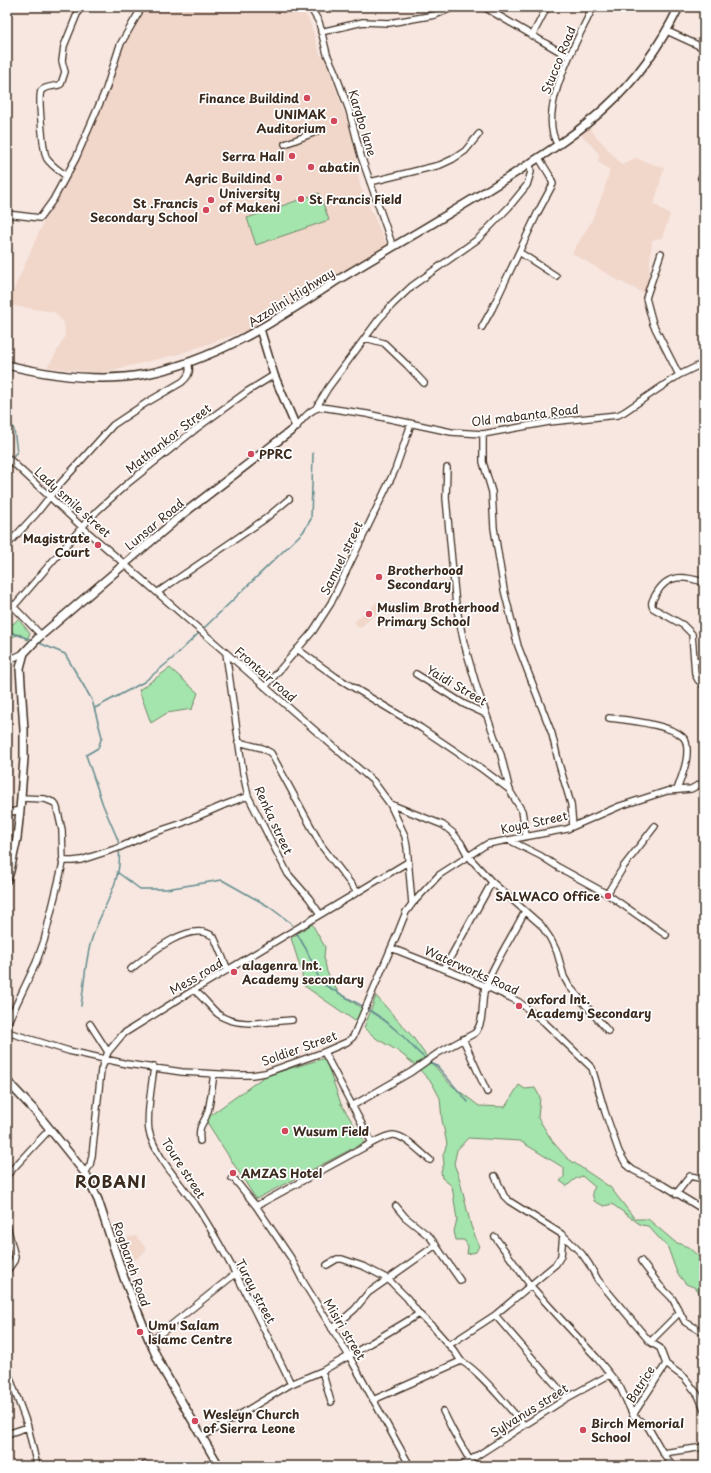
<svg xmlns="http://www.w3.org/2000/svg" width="711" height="1473" viewBox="0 0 711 1473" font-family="'Playpen Sans',sans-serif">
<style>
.built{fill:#f1d6ca}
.green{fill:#a4e4ad;stroke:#708766}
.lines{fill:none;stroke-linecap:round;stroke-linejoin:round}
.stream{stroke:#628b8d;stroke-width:1.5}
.minor-casing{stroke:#3b2a1e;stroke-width:8}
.major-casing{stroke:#3b2a1e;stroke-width:10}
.minor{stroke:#fff;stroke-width:5.5}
.major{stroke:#fff;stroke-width:7}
.poi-dot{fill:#d1495b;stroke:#fff;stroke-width:1.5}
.labels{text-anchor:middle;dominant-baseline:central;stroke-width:3.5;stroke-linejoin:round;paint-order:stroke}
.street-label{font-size:12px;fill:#3b2a1e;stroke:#fff}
.poi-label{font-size:12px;font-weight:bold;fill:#3b2a1e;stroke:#fff;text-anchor:start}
.district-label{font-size:16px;font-weight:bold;letter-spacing:1px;fill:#3b2a1e;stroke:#fff}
</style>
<rect width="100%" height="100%" fill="#f7e7e0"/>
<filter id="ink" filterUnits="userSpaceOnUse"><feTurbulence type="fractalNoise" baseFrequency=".025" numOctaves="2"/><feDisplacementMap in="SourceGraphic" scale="8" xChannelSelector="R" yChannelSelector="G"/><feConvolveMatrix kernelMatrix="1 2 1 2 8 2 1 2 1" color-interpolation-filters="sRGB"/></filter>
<g filter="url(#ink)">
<path class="built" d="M 144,7 L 301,7 L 309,20 L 320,54 L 325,59 L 353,137 L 360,186 L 390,252 L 254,328 L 179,354 L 100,373 L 47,367 L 54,357 L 65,336 L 64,323 L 54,312 L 7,305 L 47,214 L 85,144 L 105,90 L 116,57 Z
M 588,127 L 622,165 L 635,158 L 664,168 L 654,204 L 670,215 L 662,238 L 652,240 L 648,285 L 644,293 L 621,282 L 572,253 L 591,222 L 603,194 L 610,170 L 598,162 L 599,154 L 581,134 Z
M 378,601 L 383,607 L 360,628 L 354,622 Z
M 136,1236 L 147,1250 L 136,1259 L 130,1261 L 123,1258 L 120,1254 L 116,1240 Z"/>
<path class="green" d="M 319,193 L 329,220 L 256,245 L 247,218 Z
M 18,619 L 30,633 L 27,640 L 20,634 L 7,639 L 7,621 L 13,624 Z
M 170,668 L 198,693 L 192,709 L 167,713 L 151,723 L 139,690 Z
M 312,924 L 325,947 L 324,957 L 327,972 L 338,992 L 363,1009 L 358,1023 L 303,985 L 302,973 L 291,938 Z
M 376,996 L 412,1036 L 427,1057 L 450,1084 L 479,1106 L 505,1107 L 519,1085 L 525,1089 L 535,1088 L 540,1097 L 538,1118 L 553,1142 L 567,1158 L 610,1187 L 635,1219 L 648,1219 L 675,1242 L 688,1247 L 704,1261 L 704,1299 L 696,1288 L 686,1284 L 677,1273 L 668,1248 L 648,1226 L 641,1225 L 612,1204 L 604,1206 L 594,1201 L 592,1192 L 595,1187 L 582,1176 L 575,1179 L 567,1186 L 560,1181 L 564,1177 L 564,1168 L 520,1141 L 468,1138 L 457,1150 L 454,1164 L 459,1177 L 471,1226 L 479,1246 L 476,1252 L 467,1254 L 468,1246 L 464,1240 L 456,1240 L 454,1231 L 457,1220 L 452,1186 L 442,1178 L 441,1172 L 444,1164 L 443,1155 L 447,1144 L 442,1120 L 440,1098 L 432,1083 L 416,1066 L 398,1051 L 377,1039 L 364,1028 Z
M 325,1058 L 341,1104 L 365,1142 L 256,1199 L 205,1119 L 265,1076 Z"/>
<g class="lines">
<path class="stream" d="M 7,414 L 14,430 L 17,452 L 11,458
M 203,629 L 303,532 L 311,519 L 313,453
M 7,631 L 32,640
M 37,642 L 65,654 L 92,700 L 102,737 L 98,748 L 86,755 L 103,805 L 118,840 L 119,846
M 95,708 L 144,682 L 172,659 L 200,632
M 117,872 L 140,889 L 166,889 L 222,880 L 268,906 L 291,923 L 294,929
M 296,932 L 306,949 L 321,983 L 364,1007
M 81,1006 C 84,986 85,965 90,945 C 98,913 123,884 119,850
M 367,1009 C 378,1015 388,1023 397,1031 C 408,1040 415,1051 426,1059
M 429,1062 L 437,1066 L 468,1102"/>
<defs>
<path id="minor" d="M 310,7 L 319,22 L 327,54 L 335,72 L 349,110 L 361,156 L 393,247
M 484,7 L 569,57
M 667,31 L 704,48
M 321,32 L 363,22 L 389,23 L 435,15 L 454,7
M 532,36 L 547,7
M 285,144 L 316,132
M 558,145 C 535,112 578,40 593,7
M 66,176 C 60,171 52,166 47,159 C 43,153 38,97 41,91 C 45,86 53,87 59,85 L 61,84 L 65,72 L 62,61 L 64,46 L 80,7
M 701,178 L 704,180
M 370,182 L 440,165 L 453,159 L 465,151 L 479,134
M 7,214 L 40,218 L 53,200 L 76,158 L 106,89 L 120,45 L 142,7
M 519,252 L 556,276
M 661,253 L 646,298 L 653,324 L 679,375
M 482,327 L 492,309 L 538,212 L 553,184 L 550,176 L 539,158
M 365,338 L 384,343 L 407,365 L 424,383
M 316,408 L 328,388 L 379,319 L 393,304 L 412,286 L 478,239 L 509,207 L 527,185 L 531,172 L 530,163
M 296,427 C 303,419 310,409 321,407 L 367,414 L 451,432 L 483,434 L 549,422 L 618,415 L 624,412 L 679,375 L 704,363
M 483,434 L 483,462 L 492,492 L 494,528 L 504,590 L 518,646 L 552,734 L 559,764 L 571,804 L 573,826
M 7,457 L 82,527 L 373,781 L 390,804 L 405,836 L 407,847 L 412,904 L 406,912 L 398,932 L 353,1037 L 347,1042 L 324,1052 L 265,1073 L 252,1075 L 236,1075 L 182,1072 L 127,1064 L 69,1051 L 7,1032
M 447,468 L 446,498 L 456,605 L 464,643 L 478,691 L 501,755 L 510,791 L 522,811 L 526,836
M 7,545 L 36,514 L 59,485 L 113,425 L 146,403 L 182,382 C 189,376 191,371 188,362
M 704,582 C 684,576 668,573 656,594 C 653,599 650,603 653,608 L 683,625 L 692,634 L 695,674 L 698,680 L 704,686
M 158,592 L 265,519 L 289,499
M 7,600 L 41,635
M 14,606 L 82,527 L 97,511 L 128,483 L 197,428 L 248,391 L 274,375
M 297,649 L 336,677 L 421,728 L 482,769 L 510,790
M 226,653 L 243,773 L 248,796 L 288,874 L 309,898 L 320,914
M 7,661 L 24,653
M 694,661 L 704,660
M 416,674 L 464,704 L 486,714
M 265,687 L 313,631 L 331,603 L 395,470 L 411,424
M 609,718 C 625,720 681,725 686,742 C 690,758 682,775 677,790
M 238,742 L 262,748 L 271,753 L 321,845 L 357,892
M 390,804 L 433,821 L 443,825 L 453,833 L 461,843 L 468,856 L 492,882 L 541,925 L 550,938 L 557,952 L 564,977 L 569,986 L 608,1031
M 7,813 L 20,810
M 509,840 L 541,856 L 558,867 L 607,894 L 666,935
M 62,861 L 73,861 L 81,860 L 118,848 L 150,834 L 180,824 L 224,805 L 248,796
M 607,894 L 624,866 L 655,826
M 412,904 L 439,875 L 487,844 L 567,829 L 620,806 L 667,791 L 691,789 L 704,782
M 391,948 L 472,980 L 509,997 L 519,1002 L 544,1022 L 592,1068 L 605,1112 L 619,1152 L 626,1164 L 633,1170 L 663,1185 L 704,1210
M 131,969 C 148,955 191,918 214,937 L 228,970
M 444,969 L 492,882
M 194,990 C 203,997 210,1007 218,1014 C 236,1029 272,1021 292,1020
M 7,1024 L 36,963 L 44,941 L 63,863 L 62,830 L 57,808 L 55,803 L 45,799 L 21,798
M 90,1024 L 108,1052
M 463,1039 L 487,1092
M 154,1067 C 152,1084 146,1115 149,1131 C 155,1157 184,1187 199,1210 C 234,1266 262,1325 291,1384
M 352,1106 L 411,1072 L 438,1053 L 475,1033 C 486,1020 480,1000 486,985 C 496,960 513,935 525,911
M 200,1141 C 198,1122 204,1126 208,1111 C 211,1099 212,1086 214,1074
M 372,1143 C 378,1140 387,1135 393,1135 C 405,1135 421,1153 430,1160
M 85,1173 L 90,1165 L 92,1156 L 101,1070 L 108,1052 L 123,1034 L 179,999 L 408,862
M 7,1175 L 50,1129
M 495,1176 L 504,1196 L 509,1201 L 563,1235 L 582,1254 L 589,1264 L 598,1280 L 650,1342 L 660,1348 L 666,1364
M 232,1178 L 235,1180 L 256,1206 L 291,1258 L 304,1283 L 349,1356 L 410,1466
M 676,1194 L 690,1176 L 704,1179
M 256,1206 L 372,1143 L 324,1052
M 396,1206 L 405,1217 L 430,1237 L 460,1280
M 7,1226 L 15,1257 L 14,1261 L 7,1271
M 495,1237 L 530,1285 L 558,1316 L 596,1357 L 620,1387 L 633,1415 L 648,1427 L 663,1453 L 673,1466
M 641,1261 L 660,1286 L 672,1298 L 685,1322 L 704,1333
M 327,1265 L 337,1259 L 342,1259 L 365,1267 L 388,1279 L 407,1298 L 419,1314 L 433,1327 L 455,1352 L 461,1361
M 495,1315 L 567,1398
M 332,1329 L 355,1309 L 368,1293 L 436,1245
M 150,1342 L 235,1274
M 650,1342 L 680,1312
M 449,1345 L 495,1315 L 556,1264 L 561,1256 L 563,1235
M 461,1361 C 478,1369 510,1409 524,1425
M 666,1364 L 685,1378 L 698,1395 L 704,1409
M 7,1370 L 28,1427 L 37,1466
M 322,1371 L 331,1402
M 373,1400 L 461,1361
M 443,1411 L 453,1431 L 473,1466
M 633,1415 L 666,1364
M 7,1434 L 28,1427
M 202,1437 L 291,1384 L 322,1371 L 349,1356 L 419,1314
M 663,1453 L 704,1447
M 145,1465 L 145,1466
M 461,1466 L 567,1398 L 609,1375"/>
<path id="major" d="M 7,365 C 52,376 100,383 146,374 C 218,360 276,320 336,281 C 354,270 373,259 391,248 C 432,224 472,200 512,175 C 545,154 577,134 606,107 C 637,79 661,44 679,7
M 7,880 L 10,871 L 17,838 L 20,810 L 24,758 L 24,730 L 20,668 L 24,653 L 38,638 L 183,514 L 296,427 L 274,375 L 260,329
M 7,1081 L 37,1113 L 85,1173 L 98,1200 L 124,1278 L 150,1342 L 162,1368 L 219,1466"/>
</defs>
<use href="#minor" class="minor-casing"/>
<use href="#major" class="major-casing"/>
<use href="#minor" class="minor"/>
<use href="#major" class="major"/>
</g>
</g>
<g class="poi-dot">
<circle cx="307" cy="98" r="4"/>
<circle cx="334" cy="121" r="4"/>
<circle cx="292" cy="156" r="4"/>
<circle cx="311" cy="167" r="4"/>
<circle cx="279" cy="178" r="4"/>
<circle cx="301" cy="199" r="4"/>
<circle cx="211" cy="200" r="4"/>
<circle cx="206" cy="210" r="4"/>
<circle cx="251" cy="454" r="4"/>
<circle cx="98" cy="545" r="4"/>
<circle cx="379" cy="577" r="4"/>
<circle cx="369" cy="614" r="4"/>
<circle cx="608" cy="896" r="4"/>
<circle cx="234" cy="972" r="4"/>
<circle cx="519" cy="1006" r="4"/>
<circle cx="285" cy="1131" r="4"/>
<circle cx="233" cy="1173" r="4"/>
<circle cx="140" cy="1332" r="4"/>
<circle cx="195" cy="1421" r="4"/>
<circle cx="583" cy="1430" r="4"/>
</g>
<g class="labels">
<g class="street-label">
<text transform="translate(558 60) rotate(-68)">Stucco Road</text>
<text transform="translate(363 123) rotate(73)">Kargbo lane</text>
<text transform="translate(291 297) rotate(-32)">Azzolini Highway</text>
<text transform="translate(525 415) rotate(-7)">Old mabanta Road</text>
<text transform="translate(168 438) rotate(-38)">Mathankor Street</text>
<text transform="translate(73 502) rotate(42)">Lady smile street</text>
<text transform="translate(154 524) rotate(-40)">Lunsar Road</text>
<text transform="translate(341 558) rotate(-64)">Samuel street</text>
<text transform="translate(266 674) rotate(41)">Frontair road</text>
<text transform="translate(457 685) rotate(30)">Yaidi Street</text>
<text transform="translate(274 820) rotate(65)">Renka street</text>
<text transform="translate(534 822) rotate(-12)">Koya Street</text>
<text transform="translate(472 970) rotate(24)">Waterworks Road</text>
<text transform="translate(196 976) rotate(-30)">Mess road</text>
<text transform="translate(299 1048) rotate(-20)">Soldier Street</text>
<text transform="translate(184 1168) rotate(57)">Toure street</text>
<text transform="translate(132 1264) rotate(71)">Rogbaneh Road</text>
<text transform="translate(256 1291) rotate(62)">Turay street</text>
<text transform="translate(345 1329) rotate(59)">Misiri street</text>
<text transform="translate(640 1384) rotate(-57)">Batrice</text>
<text transform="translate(529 1410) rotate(-32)">Sylvanus street</text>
</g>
<g class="poi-label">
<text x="299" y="98" text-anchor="end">Finance Buildind</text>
<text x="326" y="114" text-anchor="end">UNIMAK<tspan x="326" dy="14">Auditorium</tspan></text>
<text x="284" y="156" text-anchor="end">Serra Hall</text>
<text x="319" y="167">abatin</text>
<text x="271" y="178" text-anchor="end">Agric Buildind</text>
<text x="219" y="193">University<tspan x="219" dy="14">of Makeni</tspan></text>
<text x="309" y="199">St Francis Field</text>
<text x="198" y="203" text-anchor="end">St .Francis<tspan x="198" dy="14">Secondary School</tspan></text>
<text x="259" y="454">PPRC</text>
<text x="90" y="538" text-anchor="end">Magistrate<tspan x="90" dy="14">Court</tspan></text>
<text x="387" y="570">Brotherhood<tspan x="387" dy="14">Secondary</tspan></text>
<text x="377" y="607">Muslim Brotherhood<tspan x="377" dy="14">Primary School</tspan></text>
<text x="600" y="896" text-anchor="end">SALWACO Office</text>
<text x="242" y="965">alagenra Int.<tspan x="242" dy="14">Academy secondary</tspan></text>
<text x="527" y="999">oxford Int.<tspan x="527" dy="14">Academy Secondary</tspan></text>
<text x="293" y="1131">Wusum Field</text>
<text x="241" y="1173">AMZAS Hotel</text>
<text x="148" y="1325">Umu Salam<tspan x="148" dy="14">Islamc Centre</tspan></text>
<text x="203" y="1414">Wesleyn Church<tspan x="203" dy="14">of Sierra Leone</tspan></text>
<text x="591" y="1423">Birch Memorial<tspan x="591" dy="14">School</tspan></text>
</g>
<g class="district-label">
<text x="111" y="1181">ROBANI</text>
</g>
</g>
<rect width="711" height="1473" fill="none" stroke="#fff" stroke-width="24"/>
<rect x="12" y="12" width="687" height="1449" fill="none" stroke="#3b2a1e" stroke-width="1.5" filter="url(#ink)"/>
</svg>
